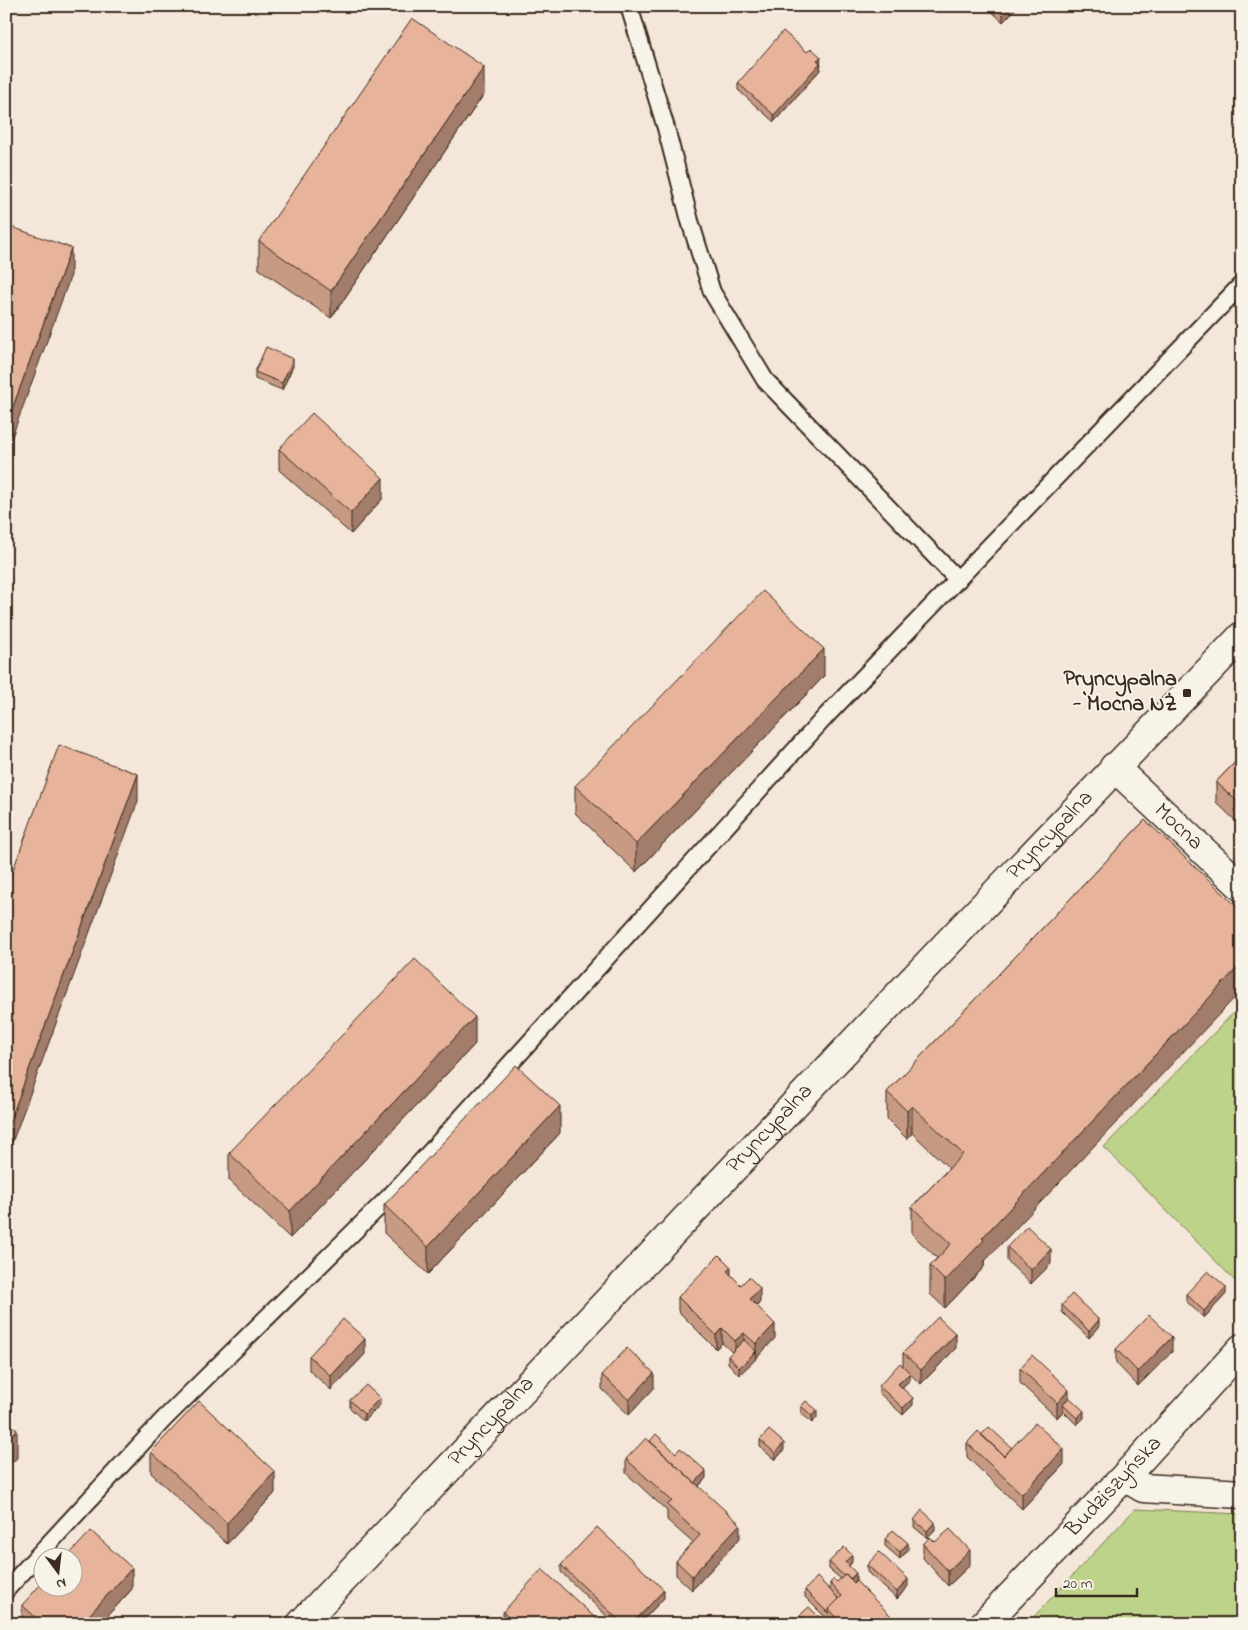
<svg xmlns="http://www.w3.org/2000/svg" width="1248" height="1630" viewBox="0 0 1248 1630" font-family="'Indie Flower',sans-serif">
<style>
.green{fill:#bcd389;stroke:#7c7e54}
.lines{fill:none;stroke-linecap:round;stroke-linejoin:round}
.service-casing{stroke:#3b2a1e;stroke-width:20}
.minor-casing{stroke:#3b2a1e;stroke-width:31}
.tertiary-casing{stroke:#3b2a1e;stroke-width:31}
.service{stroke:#f7f3e8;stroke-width:16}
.minor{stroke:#f7f3e8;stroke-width:28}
.tertiary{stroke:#f7f3e8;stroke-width:28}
.wall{fill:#c79a84;stroke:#3b2a1e}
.shaded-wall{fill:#a27d6c;stroke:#3b2a1e}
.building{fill:#e7b39a;stroke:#3b2a1e}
.poi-dot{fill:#3b2a1e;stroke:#f7f3e8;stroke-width:2}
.labels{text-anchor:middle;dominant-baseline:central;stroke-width:4;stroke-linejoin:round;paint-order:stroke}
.poi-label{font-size:22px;font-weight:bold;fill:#3b2a1e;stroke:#f7f3e8;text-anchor:end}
.street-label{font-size:22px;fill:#3b2a1e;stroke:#f7f3e8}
</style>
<rect width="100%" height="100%" fill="#f4e6d8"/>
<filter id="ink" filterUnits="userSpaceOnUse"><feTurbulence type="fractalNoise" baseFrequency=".02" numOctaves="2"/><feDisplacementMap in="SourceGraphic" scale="10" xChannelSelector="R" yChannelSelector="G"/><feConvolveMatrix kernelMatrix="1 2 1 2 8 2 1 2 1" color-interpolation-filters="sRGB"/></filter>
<g filter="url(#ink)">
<path class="green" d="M 1242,1004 L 1242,1288 L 1104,1147 Z
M 1135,1509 L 1242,1514 L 1242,1624 L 1027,1624 Z"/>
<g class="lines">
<defs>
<path id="service" d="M 629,6 L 666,128 L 690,221 L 712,292 L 765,380 L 958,580
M 6,1590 L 164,1419 L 391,1195 L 827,715 L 1242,284"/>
<g id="minor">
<path id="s1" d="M 1114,767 L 1242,887"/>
<path d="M 1127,1474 L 1133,1482 L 1143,1488 L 1242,1494"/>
<path id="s2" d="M 984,1624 L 1127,1474 L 1242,1348"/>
</g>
<g id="tertiary">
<path id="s3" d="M 301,1624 C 613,1292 927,964 1242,636"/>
</g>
</defs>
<use href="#service" class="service-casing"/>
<use href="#minor" class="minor-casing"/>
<use href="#tertiary" class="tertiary-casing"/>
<use href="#service" class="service"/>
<use href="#minor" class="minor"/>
<use href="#tertiary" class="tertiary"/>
</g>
<path class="wall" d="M 986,6 L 1018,6 L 1003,22 Z
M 807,52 L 821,64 L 820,70 L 774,122 L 738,90 L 738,83 Z
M 484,94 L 331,318 L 259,269 L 259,241 Z
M 293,366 L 282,390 L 255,379 L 255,372 Z
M 279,449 L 383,498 L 351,534 L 279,470 Z
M 824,676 L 636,872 L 575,813 L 575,786 Z
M 1242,755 L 1242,827 L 1216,802 L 1216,782 Z
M 1145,820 L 984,1262 L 984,1267 L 945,1308 L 930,1294 L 930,1266 L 937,1258 L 912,1234 L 912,1207 L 949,1168 L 912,1133 L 907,1139 L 887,1119 L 887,1092 Z
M 475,1044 L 290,1238 L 229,1180 L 229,1153 Z
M 560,1133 L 428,1274 L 384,1233 L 384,1205 Z
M 1007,1247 L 1051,1264 L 1031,1284 L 1007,1261 Z
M 731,1276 L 760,1302 L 757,1306 L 775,1338 L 739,1375 L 728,1363 L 728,1356 L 732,1352 L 722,1343 L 716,1349 L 678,1311 L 678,1297 Z
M 1186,1294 L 1226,1294 L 1204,1318 L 1186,1301 Z
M 1062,1305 L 1099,1327 L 1089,1338 L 1062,1312 Z
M 956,1348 L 921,1384 L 910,1374 L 910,1380 L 902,1387 L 913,1405 L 903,1415 L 879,1393 L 879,1386 L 903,1366 L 903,1353 Z
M 1116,1349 L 1172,1352 L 1138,1386 L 1116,1363 Z
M 365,1354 L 331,1390 L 309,1370 L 309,1356 Z
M 1020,1368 L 1069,1397 L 1084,1418 L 1077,1425 L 1063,1411 L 1057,1418 L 1020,1383 Z
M 602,1375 L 654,1388 L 629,1415 L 602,1389 Z
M 350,1400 L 380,1405 L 364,1421 L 350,1408 Z
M 801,1406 L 817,1418 L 812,1423 L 801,1413 Z
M 981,1435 L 1012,1448 L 1064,1464 L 1022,1509 L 967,1457 L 967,1443 Z
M 760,1440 L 784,1450 L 775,1460 L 760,1447 Z
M 650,1441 L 676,1453 L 706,1478 L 699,1486 L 740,1538 L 692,1590 L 676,1575 L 676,1561 L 693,1543 L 667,1520 L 667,1511 L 626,1473 L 626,1459 Z
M 151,1452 L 275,1493 L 227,1544 L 151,1473 Z
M 914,1520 L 935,1530 L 927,1538 L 914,1527 Z
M 885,1539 L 908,1550 L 900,1559 L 885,1546 Z
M 935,1542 L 970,1565 L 948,1586 L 923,1558 L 923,1544 Z
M 829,1562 L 852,1562 L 849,1566 L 856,1581 L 899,1624 L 829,1624 L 829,1621 L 805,1597 L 805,1590 L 830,1590 L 830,1583 L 837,1582 L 841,1579 L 829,1569 Z
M 561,1565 L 664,1598 L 639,1624 L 615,1624 L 561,1572 Z
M 867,1565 L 908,1586 L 897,1599 L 867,1572 Z
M 132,1589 L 100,1624 L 22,1624 L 22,1605 Z
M 503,1612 L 602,1624 L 503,1624 Z
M 800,1615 L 826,1624 L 801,1624 L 800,1622 Z"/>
<path class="shaded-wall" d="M 1011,6 L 1018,6 L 1003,22 L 1003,15 Z
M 821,57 L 820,70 L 774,122 L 774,115 Z
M 484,67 L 484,94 L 331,318 L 331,291 Z
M 71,248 L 71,275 L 6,453 L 6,426 Z
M 293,359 L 293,366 L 282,390 L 282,383 Z
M 383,478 L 383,498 L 351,534 L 351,513 Z
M 824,649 L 824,676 L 636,872 L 636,844 Z
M 138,774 L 138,801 L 6,1159 L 6,1132 Z
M 1242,963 L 1242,990 L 984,1262 L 984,1267 L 945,1308 L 945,1281 L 982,1238 Z
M 475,1017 L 475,1044 L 290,1238 L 290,1211 Z
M 560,1106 L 560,1133 L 428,1274 L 428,1247 Z
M 912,1106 L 912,1133 L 907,1139 L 907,1111 Z
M 1051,1249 L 1051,1264 L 1031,1284 L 1031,1270 Z
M 731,1267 L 731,1281 L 727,1271 Z
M 1226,1287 L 1226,1294 L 1204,1318 L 1204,1311 Z
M 760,1288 L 760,1302 L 750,1313 L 750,1299 Z
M 1099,1320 L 1099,1327 L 1089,1338 L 1089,1331 Z
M 775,1324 L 775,1338 L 756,1359 L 756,1344 Z
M 722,1328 L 722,1343 L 716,1349 L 716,1335 Z
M 744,1333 L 744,1347 L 735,1355 L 735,1341 Z
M 956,1334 L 956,1348 L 921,1384 L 921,1370 Z
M 1172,1337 L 1172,1352 L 1138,1386 L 1138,1372 Z
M 365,1339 L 365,1354 L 331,1390 L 331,1376 Z
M 756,1351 L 756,1359 L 739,1375 L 739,1368 Z
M 654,1373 L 654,1388 L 629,1415 L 629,1400 Z
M 910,1373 L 910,1380 L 898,1391 L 898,1384 Z
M 1069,1390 L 1069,1404 L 1063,1405 L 1063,1411 L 1057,1418 L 1057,1403 Z
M 380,1398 L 380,1405 L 364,1421 L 364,1414 Z
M 913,1398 L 913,1405 L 903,1415 L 903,1408 Z
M 817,1410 L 817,1418 L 812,1423 L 812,1416 Z
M 1084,1411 L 1084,1418 L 1077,1425 L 1077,1418 Z
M 17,1430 L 17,1458 L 6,1468 L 6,1441 Z
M 784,1443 L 784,1450 L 775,1460 L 775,1453 Z
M 1064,1449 L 1064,1464 L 1022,1509 L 1022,1494 Z
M 706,1471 L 706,1478 L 692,1493 L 692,1486 Z
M 275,1472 L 275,1493 L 227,1544 L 227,1523 Z
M 935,1522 L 935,1530 L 927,1538 L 927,1531 Z
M 740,1524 L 740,1538 L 692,1590 L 692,1576 Z
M 908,1543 L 908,1550 L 900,1559 L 900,1552 Z
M 970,1550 L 970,1565 L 948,1586 L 948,1571 Z
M 852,1555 L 852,1562 L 845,1570 L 845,1562 Z
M 132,1568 L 132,1589 L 100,1624 L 81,1624 Z
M 856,1573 L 856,1580 L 850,1587 L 850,1580 Z
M 908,1579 L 908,1586 L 897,1599 L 897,1592 Z
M 664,1590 L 664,1598 L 639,1624 L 632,1624 Z"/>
<path class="building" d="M 994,6 L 1011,6 L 1003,15 Z
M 412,18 L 484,67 L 331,291 L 259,241 Z
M 783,31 L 807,52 L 811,48 L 821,57 L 817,60 L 820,63 L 774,115 L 738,83 Z
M 6,225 L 71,248 L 6,426 Z
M 266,347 L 293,359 L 282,383 L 255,372 Z
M 312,413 L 383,478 L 351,513 L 279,449 Z
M 763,591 L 824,649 L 636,844 L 575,786 Z
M 59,745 L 138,774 L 6,1132 L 6,889 Z
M 1242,755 L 1242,806 L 1216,782 Z
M 1145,820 L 1242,911 L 1242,963 L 982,1238 L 984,1240 L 945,1281 L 930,1266 L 951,1244 L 912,1207 L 963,1154 L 912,1106 L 907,1111 L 887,1092 Z
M 415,959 L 475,1017 L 290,1211 L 229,1153 Z
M 516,1065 L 560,1106 L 428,1247 L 384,1205 Z
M 1027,1226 L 1051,1249 L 1031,1270 L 1007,1247 Z
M 719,1255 L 731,1267 L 727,1271 L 741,1285 L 749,1277 L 760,1288 L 750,1299 L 775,1324 L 756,1344 L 744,1333 L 735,1341 L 722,1328 L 716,1335 L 678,1297 Z
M 1208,1271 L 1226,1287 L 1204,1311 L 1186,1294 Z
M 1072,1294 L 1099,1320 L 1089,1331 L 1062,1305 Z
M 1149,1315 L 1172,1337 L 1138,1372 L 1116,1349 Z
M 938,1317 L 956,1334 L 921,1370 L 903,1353 Z
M 343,1319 L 365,1339 L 331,1376 L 309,1356 Z
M 744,1340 L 756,1351 L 739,1368 L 728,1356 Z
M 627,1348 L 654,1373 L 629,1400 L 602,1375 Z
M 1032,1355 L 1069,1390 L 1057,1403 L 1020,1368 Z
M 900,1363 L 910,1373 L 898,1384 L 913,1398 L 903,1408 L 879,1386 Z
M 366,1385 L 380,1398 L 364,1414 L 350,1400 Z
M 1069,1397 L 1084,1411 L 1077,1418 L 1063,1405 Z
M 199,1401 L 275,1472 L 227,1523 L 151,1452 Z
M 806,1401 L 817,1410 L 812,1416 L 801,1406 Z
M 6,1420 L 17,1430 L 6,1441 Z
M 1035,1423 L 1064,1449 L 1022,1494 L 967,1443 L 978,1431 L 1004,1456 Z
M 989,1427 L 1012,1448 L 1004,1456 L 981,1435 Z
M 769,1430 L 784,1443 L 775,1453 L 760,1440 Z
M 656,1434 L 676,1453 L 680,1448 L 706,1471 L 695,1483 L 650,1441 Z
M 646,1438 L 740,1524 L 692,1576 L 676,1561 L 700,1535 L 667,1505 L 672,1501 L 626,1459 Z
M 922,1510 L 935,1522 L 927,1531 L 914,1520 Z
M 597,1527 L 664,1590 L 632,1624 L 623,1624 L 561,1565 Z
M 950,1529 L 970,1550 L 948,1571 L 923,1544 L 930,1537 L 935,1542 Z
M 893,1530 L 908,1543 L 900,1552 L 885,1539 Z
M 91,1531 L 132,1568 L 81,1624 L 43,1624 L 22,1605 L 42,1583 L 42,1588 L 72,1588 L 72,1558 L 66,1558 Z
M 844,1547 L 852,1555 L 845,1562 L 856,1573 L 850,1579 L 846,1574 L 844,1576 L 829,1562 Z
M 879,1552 L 908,1579 L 897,1592 L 867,1565 Z
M 542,1569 L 602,1624 L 515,1624 L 503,1612 Z
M 846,1574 L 854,1583 L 856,1581 L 899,1624 L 843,1624 L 829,1609 L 842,1596 L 830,1583 L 834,1579 L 837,1582 Z
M 817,1577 L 839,1599 L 829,1609 L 829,1614 L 805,1590 Z
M 809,1607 L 826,1624 L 808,1624 L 800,1615 Z
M 371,1621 L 374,1624 L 368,1624 Z"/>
</g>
<rect class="poi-dot" x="1182" y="688" width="10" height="10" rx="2.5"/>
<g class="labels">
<g class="poi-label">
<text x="1177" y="680">Pryncypalna<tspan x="1177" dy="25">- Mocna NŻ</tspan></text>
</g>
<g class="street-label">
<text stroke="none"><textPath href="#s1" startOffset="88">Mocna</textPath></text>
<text stroke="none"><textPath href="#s3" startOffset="1088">Pryncypalna</textPath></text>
<text stroke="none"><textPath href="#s3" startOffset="682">Pryncypalna</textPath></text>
<text stroke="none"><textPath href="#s3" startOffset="278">Pryncypalna</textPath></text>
<text stroke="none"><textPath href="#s2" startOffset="189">Budziszyńska</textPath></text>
</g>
</g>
<rect width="1248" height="1630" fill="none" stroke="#f7f3e8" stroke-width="25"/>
<rect x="12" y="12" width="1223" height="1605" fill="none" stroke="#3b2a1e" stroke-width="2" filter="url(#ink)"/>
<g transform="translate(58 1572) rotate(165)"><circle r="24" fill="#f7f3e8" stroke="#aca397"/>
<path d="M0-4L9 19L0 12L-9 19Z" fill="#3b2a1e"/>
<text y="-8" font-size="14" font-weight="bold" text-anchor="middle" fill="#3b2a1e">N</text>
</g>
<path d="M1056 1588v8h81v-8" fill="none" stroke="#3b2a1e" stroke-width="2.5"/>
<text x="1063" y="1588" font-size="15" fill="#3b2a1e" stroke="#f7f3e8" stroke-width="4" paint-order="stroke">20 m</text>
</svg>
